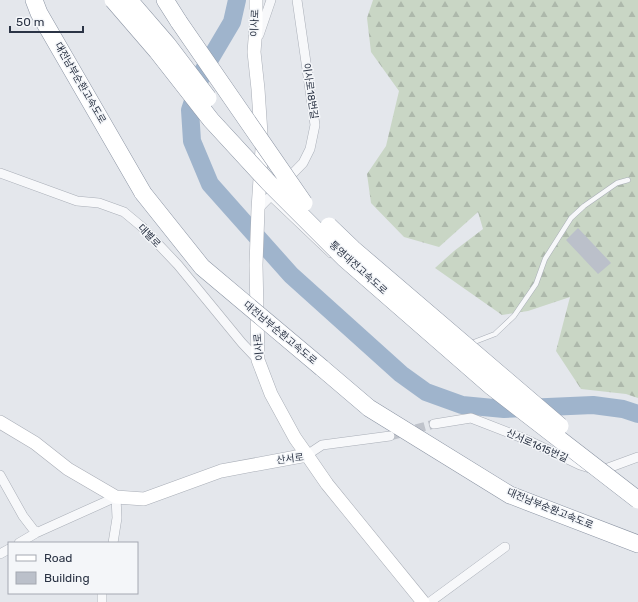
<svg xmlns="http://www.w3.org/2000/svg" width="638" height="602" viewBox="0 0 638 602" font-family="Rubik,'Noto Sans KR',sans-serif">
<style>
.forest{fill:url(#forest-firs)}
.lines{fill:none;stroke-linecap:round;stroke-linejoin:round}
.river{stroke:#9fb4cc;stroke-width:18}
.building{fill:#bbc0ca}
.street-tunnel{stroke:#bfc3cb;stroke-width:9;stroke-dasharray:9 4.5;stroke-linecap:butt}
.lane-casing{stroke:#a9aeb7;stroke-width:5.5}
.street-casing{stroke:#a9aeb7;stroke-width:10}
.secondary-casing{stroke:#a9aeb7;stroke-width:14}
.highway-casing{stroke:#8b94a3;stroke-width:18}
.lane{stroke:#f7f8fa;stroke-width:4.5}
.street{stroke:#f7f8fa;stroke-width:9}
.secondary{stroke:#fff;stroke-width:13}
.highway{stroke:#fff;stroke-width:17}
.highway-bridge-casing{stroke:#8b94a3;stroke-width:18;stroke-linecap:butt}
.highway-bridge{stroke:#fff;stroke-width:17}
.labels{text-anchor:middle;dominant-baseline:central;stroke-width:3;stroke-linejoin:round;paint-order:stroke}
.street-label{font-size:10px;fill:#2b3445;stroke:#f4f6f9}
</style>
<defs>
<pattern id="forest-firs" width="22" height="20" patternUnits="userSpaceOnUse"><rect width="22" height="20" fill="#c9d6c5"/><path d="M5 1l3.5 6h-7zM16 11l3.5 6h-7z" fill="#adb8ab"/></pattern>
</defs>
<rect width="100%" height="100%" fill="#e4e7ec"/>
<path class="forest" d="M 373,0 L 638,0 L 638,398 L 626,394 L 581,389 L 556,351 L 570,297 L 528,311 L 502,315 L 435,268 L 454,251 L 483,229 L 478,212 L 439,247 L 404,237 L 371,203 L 367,174 L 386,146 L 399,91 L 371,52 L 367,18 Z"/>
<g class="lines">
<path class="river" d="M 237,0 L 232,22 L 203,71 L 190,110 L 192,141 L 210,184 L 291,275 L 401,374 L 426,392 L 462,405 L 504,409 L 593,405 L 623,409 L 638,414"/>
</g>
<path class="building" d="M 578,228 L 611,263 L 598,274 L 566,240 Z"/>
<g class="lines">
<path class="street-tunnel" d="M 390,436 L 434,424"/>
<defs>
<path id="lane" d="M 269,197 L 330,255
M 469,344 L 495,334 L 514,316 L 536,284 L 545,259 L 571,218 L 584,206 L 617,183 L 628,180"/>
<path id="street" d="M 259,35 L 271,0
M 0,173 L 77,201 L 99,203 L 124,212 L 142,227 L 178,265 L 242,343 L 258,360
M 258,209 L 303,163 L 310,149 L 315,125 L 297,0
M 434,424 L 471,418 L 525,439 L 580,465 L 596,470 L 608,468 L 638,457
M 307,455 L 322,445 L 390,436
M 0,475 L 23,516 L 36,533
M 19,543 L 36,533 L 116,497 L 117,518 L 113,543
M 0,554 L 9,549
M 102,602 L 102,593
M 430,602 L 505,547"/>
<path id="secondary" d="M 256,0 L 256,27 L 254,52 L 258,89 L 262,149 L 258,209 L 256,265 L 258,360 L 271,394 L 295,438 L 307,455
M 0,422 L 35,443 L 68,469 L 116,497 L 144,499 L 221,471 L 307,455 L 327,484 L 423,602"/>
<path id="highway" d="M 34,0 L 39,13 L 143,193
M 165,0 L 179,22
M 322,368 L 369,408 L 510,495 L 638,544"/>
</defs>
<use href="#lane" class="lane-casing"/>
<use href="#street" class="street-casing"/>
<use href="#secondary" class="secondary-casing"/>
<use href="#highway" class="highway-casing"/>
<use href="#lane" class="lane"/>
<use href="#street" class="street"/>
<use href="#secondary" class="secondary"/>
<use href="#highway" class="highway"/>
<defs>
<path id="highway-bridge" d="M 113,0 L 157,51 L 211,120 L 269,183 L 344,258 L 492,387 L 638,500
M 129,0 L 167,44 L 208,98
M 179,22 L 304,203
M 143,193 L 202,267 L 322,368
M 329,226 L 353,249 L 560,426"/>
</defs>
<use href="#highway-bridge" class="highway-bridge-casing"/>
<use href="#highway-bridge" class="highway-bridge"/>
</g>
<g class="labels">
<g class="street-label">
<text transform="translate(255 23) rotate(-88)">이사로</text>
<text transform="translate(80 83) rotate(60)">대전남부순환고속도로</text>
<text transform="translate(310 91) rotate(82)">이사로18번길</text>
<text transform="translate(149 236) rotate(46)">대별로</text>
<text transform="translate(358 268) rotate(42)">통영대전고속도로</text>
<text transform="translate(280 333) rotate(40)">대전남부순환고속도로</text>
<text transform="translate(259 347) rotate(-95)">이사로</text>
<text transform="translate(537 446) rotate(24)">산서로1615번길</text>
<text transform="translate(290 459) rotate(-7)">산서로</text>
<text transform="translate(550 509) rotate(22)">대전남부순환고속도로</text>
</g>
</g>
<rect x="8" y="542" width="130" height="52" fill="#f4f6f9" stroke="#a4a8b1"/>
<rect x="16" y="555" width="20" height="6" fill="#ffffff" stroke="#a4a8b1"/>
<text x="44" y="562" font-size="12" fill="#2b3445">Road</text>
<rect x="16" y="572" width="20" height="12" fill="#bbc0ca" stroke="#a4a8b1"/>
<text x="44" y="582" font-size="12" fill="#2b3445">Building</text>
<path d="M10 26v6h73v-6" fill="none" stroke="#2b3445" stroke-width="2"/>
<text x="16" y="26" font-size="12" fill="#2b3445" stroke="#f4f6f9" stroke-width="3" paint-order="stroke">50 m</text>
</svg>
